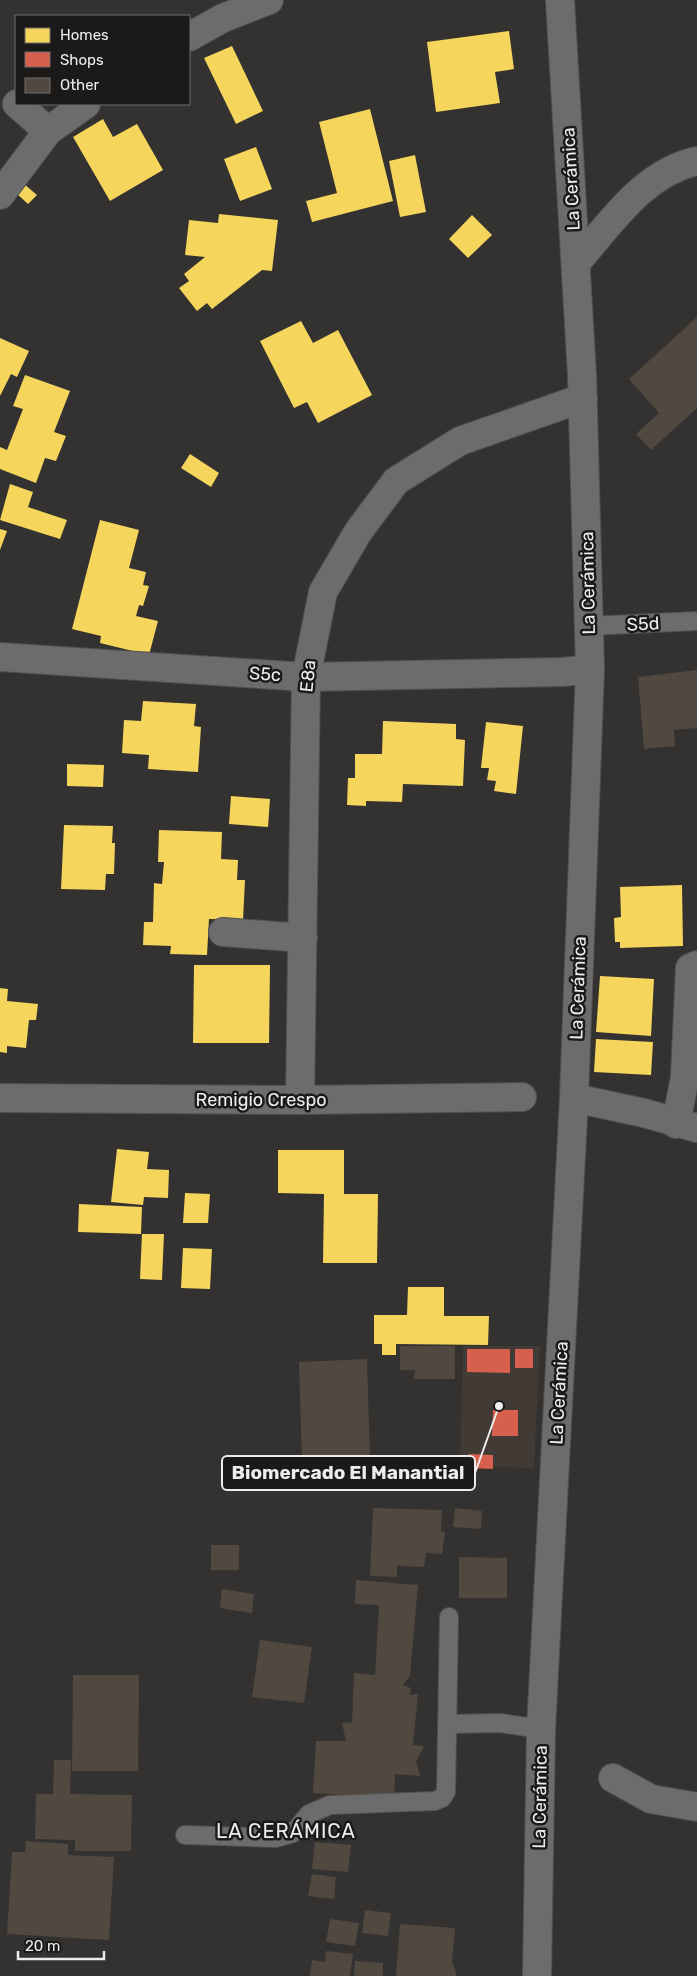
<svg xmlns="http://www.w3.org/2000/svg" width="697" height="1976" viewBox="0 0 697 1976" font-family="Rubik,sans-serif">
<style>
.built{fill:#413a35}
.homes{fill:#f6d55c}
.shops{fill:#d6604d}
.building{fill:#514840}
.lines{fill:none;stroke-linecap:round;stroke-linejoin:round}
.lane-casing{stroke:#525150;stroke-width:20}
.street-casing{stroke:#525150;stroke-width:30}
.lane{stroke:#6d6c6c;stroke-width:18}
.street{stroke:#6d6c6c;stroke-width:28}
.labels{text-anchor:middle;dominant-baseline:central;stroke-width:5;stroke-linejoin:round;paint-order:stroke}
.street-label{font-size:18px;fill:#efedec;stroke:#1b1a19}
.quarter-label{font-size:20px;letter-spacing:1px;fill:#efedec;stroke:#1b1a19}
.leader{fill:none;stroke:#efedec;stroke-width:2}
.callout-dot{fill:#efedec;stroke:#1b1a19;stroke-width:2}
.callout{fill:#1b1a19;stroke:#efedec;stroke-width:2}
.callout-label{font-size:19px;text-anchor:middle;font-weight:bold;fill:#efedec}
</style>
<rect width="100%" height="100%" fill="#333231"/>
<path class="built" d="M 463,1346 L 540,1346 L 534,1468 L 460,1466 Z"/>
<path class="homes" d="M 509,31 L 514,69 L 495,72 L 500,103 L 436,112 L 427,42 Z
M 232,46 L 263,111 L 236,124 L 204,58 Z
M 370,109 L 393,201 L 312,222 L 306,201 L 337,193 L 319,122 Z
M 103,119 L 113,137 L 137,124 L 163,170 L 110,201 L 73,137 Z
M 256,147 L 272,189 L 240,201 L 224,159 Z
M 415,155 L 426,212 L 400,217 L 389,161 Z
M 24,184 L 37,195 L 28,204 L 16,193 Z
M 219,214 L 278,220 L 272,271 L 262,270 L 212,309 L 207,303 L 197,311 L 179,288 L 189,281 L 184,274 L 205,257 L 185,255 L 189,220 L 218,223 Z
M 472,215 L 492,235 L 468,258 L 449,239 Z
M 301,321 L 313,343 L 338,330 L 372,395 L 318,423 L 307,402 L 294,408 L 260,341 Z
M 0,338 L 29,351 L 17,377 L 11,374 L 0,396 Z
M 25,375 L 70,391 L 54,432 L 66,436 L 56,461 L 45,458 L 36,483 L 0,469 L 0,447 L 7,450 L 23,409 L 13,406 Z
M 190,454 L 219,473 L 211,487 L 181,468 Z
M 10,484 L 33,492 L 28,507 L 67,520 L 60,539 L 0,520 Z
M 100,520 L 139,530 L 129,568 L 146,572 L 143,585 L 149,586 L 143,606 L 139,605 L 136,616 L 158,621 L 149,655 L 100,643 L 101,636 L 72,629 Z
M 0,529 L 7,531 L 0,550 Z
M 143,701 L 196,704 L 194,726 L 201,727 L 198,772 L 148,769 L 149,755 L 122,753 L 124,720 L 141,721 Z
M 383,721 L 456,724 L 456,739 L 465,740 L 463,786 L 403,784 L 402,802 L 366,801 L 366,806 L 347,805 L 348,778 L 355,778 L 355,754 L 382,754 Z
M 486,722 L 523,726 L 516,794 L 494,791 L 496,781 L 487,780 L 489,768 L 481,768 Z
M 67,764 L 104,765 L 103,787 L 67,786 Z
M 231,796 L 270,799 L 268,827 L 229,824 Z
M 64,825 L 113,826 L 112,843 L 115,843 L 114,874 L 106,874 L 105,890 L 61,889 Z
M 159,830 L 222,832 L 221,859 L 238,860 L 237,880 L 245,880 L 243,920 L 209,919 L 207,955 L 170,954 L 171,946 L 143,945 L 144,922 L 153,922 L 154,883 L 162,884 L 164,862 L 158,862 Z
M 682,885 L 683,946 L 620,948 L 620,942 L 615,942 L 614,918 L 621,917 L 620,887 Z
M 194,965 L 270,965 L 269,1043 L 193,1043 Z
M 600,976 L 654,979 L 651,1036 L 596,1032 Z
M 0,988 L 8,989 L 7,1001 L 38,1004 L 36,1020 L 29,1020 L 26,1048 L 7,1046 L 7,1053 L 0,1052 Z
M 596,1039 L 653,1042 L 651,1075 L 594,1072 Z
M 117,1149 L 149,1152 L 147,1169 L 169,1170 L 168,1198 L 144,1197 L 143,1205 L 111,1202 Z
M 278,1150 L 344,1150 L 344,1194 L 378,1194 L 377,1263 L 323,1263 L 324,1194 L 278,1193 Z
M 185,1193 L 210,1194 L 208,1223 L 183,1223 Z
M 79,1204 L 142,1207 L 141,1234 L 78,1232 Z
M 142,1234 L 164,1234 L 162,1280 L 140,1279 Z
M 183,1248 L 212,1249 L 210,1289 L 181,1288 Z
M 408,1287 L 444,1287 L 444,1316 L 489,1316 L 488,1345 L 396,1344 L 396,1355 L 382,1355 L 382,1344 L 374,1344 L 374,1315 L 407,1315 Z"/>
<path class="shops" d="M 467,1349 L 510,1349 L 510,1373 L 467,1372 Z
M 515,1349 L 533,1349 L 533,1368 L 515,1368 Z
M 493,1410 L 518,1410 L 518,1436 L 492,1436 Z
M 469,1454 L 493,1455 L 493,1469 L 468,1468 Z"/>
<path class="building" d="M 697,317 L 697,408 L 651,450 L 636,434 L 659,413 L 629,379 Z
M 697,670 L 697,728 L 674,730 L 675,746 L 644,749 L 638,677 Z
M 400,1346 L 455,1346 L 455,1379 L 414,1379 L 415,1370 L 400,1370 Z
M 367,1359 L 370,1460 L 302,1462 L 299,1362 Z
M 373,1508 L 442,1510 L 441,1532 L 445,1532 L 442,1554 L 426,1553 L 424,1567 L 397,1566 L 397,1577 L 370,1576 Z
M 455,1508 L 482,1511 L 481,1529 L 453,1527 Z
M 211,1545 L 239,1545 L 239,1570 L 211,1570 Z
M 459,1557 L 507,1558 L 507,1598 L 459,1598 Z
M 356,1580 L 418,1585 L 410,1676 L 403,1685 L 411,1688 L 410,1695 L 418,1694 L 413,1745 L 424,1746 L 416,1762 L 420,1776 L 395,1774 L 394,1797 L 313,1793 L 316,1741 L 346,1741 L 342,1723 L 352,1722 L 354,1673 L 375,1675 L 379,1605 L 355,1604 Z
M 222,1589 L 254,1594 L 252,1613 L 220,1608 Z
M 260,1640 L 312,1647 L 304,1703 L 252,1697 Z
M 73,1675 L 139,1675 L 138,1771 L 72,1771 Z
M 54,1760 L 71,1760 L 70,1794 L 132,1795 L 131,1851 L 75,1851 L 75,1840 L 35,1839 L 36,1794 L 53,1794 Z
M 26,1841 L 68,1844 L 68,1855 L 114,1857 L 109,1940 L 7,1934 L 12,1852 L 25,1852 Z
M 315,1842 L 351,1845 L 348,1872 L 312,1869 Z
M 312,1874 L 336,1877 L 334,1899 L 308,1896 Z
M 365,1910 L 391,1913 L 388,1936 L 362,1933 Z
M 330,1919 L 359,1923 L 355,1946 L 326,1942 Z
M 400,1924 L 455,1928 L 452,1961 L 457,1976 L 396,1976 Z
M 326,1951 L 353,1954 L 350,1976 L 310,1976 L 312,1960 L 325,1962 Z
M 355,1961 L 383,1963 L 383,1976 L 354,1976 Z"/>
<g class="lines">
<defs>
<path id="lane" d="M 589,626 L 697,621
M 447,1724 L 500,1723 L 541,1729
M 185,1835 L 276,1838 L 293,1833 L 309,1814 L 330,1805 L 435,1801 L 442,1798 L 446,1792 L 449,1617"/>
<path id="street" d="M 189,37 L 223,18 L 269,0
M 17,104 L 48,131
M 0,195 L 48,131 L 86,104
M 576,263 C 610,224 644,172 697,161
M 0,657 L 306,677 L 563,672 L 590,669
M 223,932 L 303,938
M 0,1098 L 300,1100 L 522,1097
M 574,1098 L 644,1113 L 697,1128
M 300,1100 L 306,677 L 323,592 L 358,532 L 396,481 L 460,441 L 583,398
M 676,1124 L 685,1077 L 690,968 L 697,965
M 613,1778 L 651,1799 L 697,1807
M 537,1976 L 541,1729 L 574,1098 L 590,669 L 582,375 L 560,0"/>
</defs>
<use href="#lane" class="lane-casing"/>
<use href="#street" class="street-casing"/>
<use href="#lane" class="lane"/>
<use href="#street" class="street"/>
</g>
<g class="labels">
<g class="street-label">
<text transform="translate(571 179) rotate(-93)">La Cerámica</text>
<text transform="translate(588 583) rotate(-91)">La Cerámica</text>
<text transform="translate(643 624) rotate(-3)">S5d</text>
<text transform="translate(265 674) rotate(4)">S5c</text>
<text transform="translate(308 676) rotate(-84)">E8a</text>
<text transform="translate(578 988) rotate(-88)">La Cerámica</text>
<text x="261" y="1100">Remigio Crespo</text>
<text transform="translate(559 1393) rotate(-87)">La Cerámica</text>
<text transform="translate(540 1797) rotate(-89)">La Cerámica</text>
</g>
<g class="quarter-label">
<text x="286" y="1831">LA CERÁMICA</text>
</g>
</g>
<path class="leader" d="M499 1406L475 1473"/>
<circle class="callout-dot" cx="499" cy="1406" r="5"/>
<rect class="callout" x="222" y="1456" width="253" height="34" rx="5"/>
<g class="callout-label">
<text x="348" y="1479">Biomercado El Manantial</text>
</g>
<rect x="15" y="15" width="175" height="90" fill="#1b1a19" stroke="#706e6d"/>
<rect x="25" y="28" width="25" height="15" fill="#f6d55c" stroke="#706e6d"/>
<text x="60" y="40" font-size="15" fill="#efedec">Homes</text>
<rect x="25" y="52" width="25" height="15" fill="#d6604d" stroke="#706e6d"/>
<text x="60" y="65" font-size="15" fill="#efedec">Shops</text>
<rect x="25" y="78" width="25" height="15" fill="#514840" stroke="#706e6d"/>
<text x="60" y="90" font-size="15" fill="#efedec">Other</text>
<path d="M18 1951v8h86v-8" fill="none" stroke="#efedec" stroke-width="2.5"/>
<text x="25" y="1951" font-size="15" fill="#efedec" stroke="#1b1a19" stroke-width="4" paint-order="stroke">20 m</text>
</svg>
